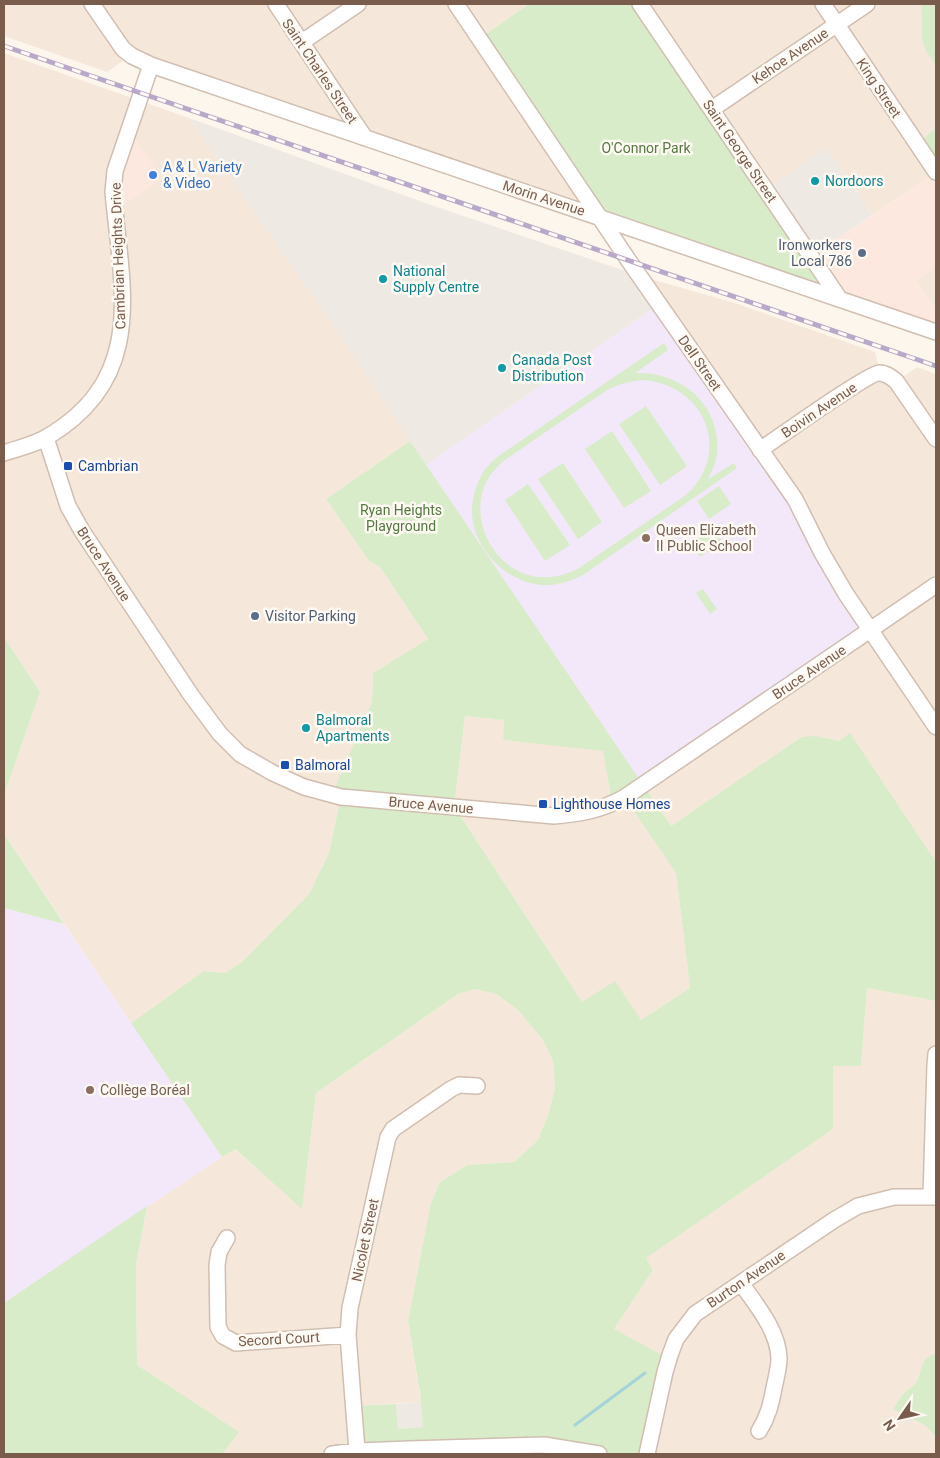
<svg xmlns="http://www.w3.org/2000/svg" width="940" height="1458" viewBox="0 0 940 1458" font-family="Roboto,sans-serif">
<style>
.residential{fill:#f5e8da}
.commercial{fill:#fde8e0}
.industrial{fill:#efe9e4}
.education{fill:#f3e8fa}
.green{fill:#d8ecc9;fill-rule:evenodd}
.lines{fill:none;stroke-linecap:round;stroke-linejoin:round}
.stream{stroke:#a5d3da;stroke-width:3}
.minor-casing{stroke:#d1beb0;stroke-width:18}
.minor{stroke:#fff;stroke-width:15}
.rail-casing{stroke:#b9a8c9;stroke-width:5}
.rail{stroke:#fffaf3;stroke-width:3;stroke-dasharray:9;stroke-linecap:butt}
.shop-dot{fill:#3f7fe0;stroke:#fffaf3;stroke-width:2}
.culture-dot{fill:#0f9aa8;stroke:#fffaf3;stroke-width:2}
.service-dot{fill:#5c6f8a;stroke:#fffaf3;stroke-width:2}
.transit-dot{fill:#1a4fb4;stroke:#fffaf3;stroke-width:2}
.education-dot{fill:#8d6e63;stroke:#fffaf3;stroke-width:2}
.labels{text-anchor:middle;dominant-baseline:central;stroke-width:5;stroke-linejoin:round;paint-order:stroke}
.street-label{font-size:14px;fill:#7a5c4d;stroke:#fffaf3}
.park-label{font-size:14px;fill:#537a41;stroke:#fffaf3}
.shop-label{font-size:14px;fill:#366cbe;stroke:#fffaf3;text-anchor:start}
.culture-label{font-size:14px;fill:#0d838f;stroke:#fffaf3;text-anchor:start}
.service-label{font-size:14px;fill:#4e5e75;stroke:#fffaf3;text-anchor:end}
.transit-label{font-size:14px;fill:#164399;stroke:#fffaf3;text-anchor:start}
.education-label{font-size:14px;fill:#785e54;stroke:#fffaf3;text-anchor:start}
</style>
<rect width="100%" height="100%" fill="#fdf6ec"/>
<path class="residential" d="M 4,4 L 529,4 L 480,38 L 598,215 L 131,55 L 107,72 L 4,36 Z
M 641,4 L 921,4 L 922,40 L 936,65 L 936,130 L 932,131 L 936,172 L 872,215 L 827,148 L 767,189 Z
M 4,53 L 189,118 L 343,340 L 410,441 L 326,499 L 369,561 L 380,567 L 428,639 L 373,673 L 372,702 L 332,794 L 341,796 L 329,853 L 309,894 L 241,963 L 225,973 L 204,971 L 131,1023 L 4,834 L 4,795 L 40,692 L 4,637 Z
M 936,266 L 936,309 L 916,280 Z
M 640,276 L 735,303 L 875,352 L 880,372 L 897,381 L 917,367 L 936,374 L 936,862 L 850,734 L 839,741 L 823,737 L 800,738 L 671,826 L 642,784 L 870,629 Z
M 465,716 L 505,720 L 503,740 L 603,750 L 612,803 L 624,797 L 676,873 L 690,988 L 641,1020 L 582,1002 L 454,806 Z
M 867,988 L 936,1001 L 936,1355 L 934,1354 L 918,1376 L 916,1383 L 902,1395 L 893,1409 L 926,1426 L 936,1437 L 936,1454 L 649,1454 L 614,1329 L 653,1270 L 645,1258 L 833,1129 L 833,1066 L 861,1066 Z
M 475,989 L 496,994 L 518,1010 L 543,1040 L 553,1061 L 555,1088 L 549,1112 L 538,1140 L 514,1162 L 467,1165 L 440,1182 L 431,1202 L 408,1321 L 421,1402 L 355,1406 L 357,1450 L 328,1454 L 222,1454 L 238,1432 L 137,1365 L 136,1265 L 147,1206 L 234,1149 L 302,1208 L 316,1093 L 458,994 Z"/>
<path class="commercial" d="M 130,131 L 162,179 L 115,210 Z
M 936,172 L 936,266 L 916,280 L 936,309 L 936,331 L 840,297 L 812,256 Z"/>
<path class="industrial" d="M 189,118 L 431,205 L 640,276 L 660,304 L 426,465 L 343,340 Z
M 827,148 L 872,215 L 812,256 L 767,189 Z
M 421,1402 L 423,1427 L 398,1429 L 396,1404 Z"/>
<path class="education" d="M 660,304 L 761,449 L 871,630 L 642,784 L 426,465 Z
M 4,908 L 64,924 L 222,1157 L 4,1303 Z"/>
<path class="green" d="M 529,4 L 641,4 L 840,297 L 598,215 L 480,38 Z
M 921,4 L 936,4 L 936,65 L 926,51 L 922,40 Z
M 936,130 L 936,171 L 918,144 L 932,131 Z
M 664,343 L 668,350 L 635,373 C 681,371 722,405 717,454 C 716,463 712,471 708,479 L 734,463 L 737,468 L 583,575 C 573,580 562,584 550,585 C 511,588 472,550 472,511 C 472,499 476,485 482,474 C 485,468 492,462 497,457 ZM 643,380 C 705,385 733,452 686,495 L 579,568 C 570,573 561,576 550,577 C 499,582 463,519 489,477 C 492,472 498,467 502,462 L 604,392 C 617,384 629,381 643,380 Z
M 646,406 L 687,466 L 660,485 L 619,424 Z
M 612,431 L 651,491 L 624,508 L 585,449 Z
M 410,441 L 671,826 L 800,738 C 812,734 827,738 839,741 L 850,733 L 936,862 L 936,1001 L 867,988 L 861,1066 L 833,1066 L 833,1129 L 646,1258 L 653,1270 L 614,1329 L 669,1359 L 649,1454 L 328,1454 L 357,1450 L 354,1406 L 396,1404 L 398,1429 L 423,1427 L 420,1393 L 408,1321 L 431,1202 L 440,1182 L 467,1165 L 514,1162 L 538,1140 L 549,1112 L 555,1088 L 553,1061 L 543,1040 L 518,1010 L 496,994 L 475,989 L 458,994 L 316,1093 L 302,1209 L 235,1149 L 222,1157 L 131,1023 L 204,971 L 225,973 L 241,963 L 309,894 L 329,853 L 341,796 L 332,794 L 372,702 L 373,673 L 428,639 L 380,567 L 369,561 L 326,499 ZM 465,716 L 504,720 L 503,740 L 603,751 L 612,803 L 624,797 L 676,873 L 690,988 L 641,1020 L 615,981 L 582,1002 L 454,806 Z
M 563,463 L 602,522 L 578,539 L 538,479 Z
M 528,484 L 570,545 L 545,561 L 505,500 Z
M 719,486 L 731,504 L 709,519 L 697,501 Z
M 713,528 L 722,542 L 700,557 L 691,543 Z
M 703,589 L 717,609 L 710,614 L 696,593 Z
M 4,637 L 40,692 L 4,795 Z
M 4,834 L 64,924 L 4,908 Z
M 147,1206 L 136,1265 L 137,1365 L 239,1432 L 222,1454 L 4,1454 L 4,1303 Z
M 934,1354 L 936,1355 L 936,1437 L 926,1426 L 893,1409 L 902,1395 L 916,1383 L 925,1359 Z"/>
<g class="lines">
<path class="stream" d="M 575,1425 L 645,1373"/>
<defs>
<path id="minor" d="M 92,4 L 123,49 L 132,56 L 151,65 L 936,332
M 276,4 L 365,138
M 456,4 L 629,261 L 795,499 L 822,553 L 846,594 L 936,727
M 640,4 L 839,298
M 823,4 L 936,172
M 302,42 L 358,4
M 712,109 L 867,4
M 46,438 L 68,506 L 82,531 L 191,695 L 220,734 L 240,754 L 273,773 L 304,787 L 341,797 L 554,816 C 580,814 602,810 625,797 L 936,585
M 760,450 C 776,439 869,373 879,373 C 886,373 891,377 896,381 L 936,439
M 4,453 C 18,448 34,445 47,437 C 147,378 122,290 113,192 L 115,171 L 151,65
M 931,1196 L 935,1065 L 936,1054
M 227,1238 L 219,1252 L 217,1265 L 218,1327 L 223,1336 L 236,1343 L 348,1335
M 741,1283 C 756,1305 778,1330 779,1358 C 779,1368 776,1378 774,1388 C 771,1404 768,1417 759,1431
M 357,1451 L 348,1335 L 350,1308 L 388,1137 L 393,1129 L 451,1089 L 459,1085 L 477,1086
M 332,1454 L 357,1451 L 409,1449 L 544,1445 L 599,1454
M 647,1454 L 665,1372 L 670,1355 L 676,1339 L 695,1314 L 834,1220 L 858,1206 L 894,1197 L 936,1197"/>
</defs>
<use href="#minor" class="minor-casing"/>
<use href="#minor" class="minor"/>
<defs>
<path id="rail" d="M 4,46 L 936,366"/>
</defs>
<use href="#rail" class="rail-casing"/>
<use href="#rail" class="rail"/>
</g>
<circle class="shop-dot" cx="153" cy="175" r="5"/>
<g class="culture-dot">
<circle cx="815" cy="181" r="5"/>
<circle cx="383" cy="279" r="5"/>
<circle cx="502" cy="368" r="5"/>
<circle cx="306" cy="728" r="5"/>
</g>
<g class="service-dot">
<circle cx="862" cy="253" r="5"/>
<circle cx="255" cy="616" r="5"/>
</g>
<g class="transit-dot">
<rect x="63" y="461" width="10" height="10" rx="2.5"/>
<rect x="280" y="760" width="10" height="10" rx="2.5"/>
<rect x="538" y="799" width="10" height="10" rx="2.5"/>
</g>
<g class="education-dot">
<circle cx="646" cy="538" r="5"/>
<circle cx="90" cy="1090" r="5"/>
</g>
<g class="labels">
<g class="street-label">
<text transform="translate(790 56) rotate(-34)">Kehoe Avenue</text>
<text transform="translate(320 71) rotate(56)">Saint Charles Street</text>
<text transform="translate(879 88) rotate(56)">King Street</text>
<text transform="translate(740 151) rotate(56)">Saint George Street</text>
<text transform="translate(544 198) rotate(18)">Morin Avenue</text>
<text transform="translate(118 256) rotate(-92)">Cambrian Heights Drive</text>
<text transform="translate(700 363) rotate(55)">Dell Street</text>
<text transform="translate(819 410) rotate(-34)">Boivin Avenue</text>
<text transform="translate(104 564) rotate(57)">Bruce Avenue</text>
<text transform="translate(809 672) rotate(-34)">Bruce Avenue</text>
<text transform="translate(431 805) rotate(5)">Bruce Avenue</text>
<text transform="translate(365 1240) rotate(-78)">Nicolet Street</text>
<text transform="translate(746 1279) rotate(-34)">Burton Avenue</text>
<text transform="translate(279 1339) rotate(-3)">Secord Court</text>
</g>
<g class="park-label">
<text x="646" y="148">O'Connor Park</text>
<text x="401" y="510">Ryan Heights<tspan x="401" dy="16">Playground</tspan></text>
</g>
<g class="shop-label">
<text x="163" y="167">A &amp; L Variety<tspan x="163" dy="16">&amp; Video</tspan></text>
</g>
<g class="culture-label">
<text x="825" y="181">Nordoors</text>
<text x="393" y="271">National<tspan x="393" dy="16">Supply Centre</tspan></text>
<text x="512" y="360">Canada Post<tspan x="512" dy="16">Distribution</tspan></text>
<text x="316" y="720">Balmoral<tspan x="316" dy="16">Apartments</tspan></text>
</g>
<g class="service-label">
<text x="852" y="245">Ironworkers<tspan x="852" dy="16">Local 786</tspan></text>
<text x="265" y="616" text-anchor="start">Visitor Parking</text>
</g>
<g class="transit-label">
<text x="78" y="466">Cambrian</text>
<text x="295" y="765">Balmoral</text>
<text x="553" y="804">Lighthouse Homes</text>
</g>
<g class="education-label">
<text x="656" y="530">Queen Elizabeth<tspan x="656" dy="16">II Public School</tspan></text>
<text x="100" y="1090">Collège Boréal</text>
</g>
</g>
<rect width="940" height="1458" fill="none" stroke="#7a5c4d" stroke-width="10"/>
<g transform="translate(900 1418) rotate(236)" stroke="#fffaf3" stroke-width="4" paint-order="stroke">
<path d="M0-4L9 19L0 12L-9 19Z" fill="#7a5c4d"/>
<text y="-8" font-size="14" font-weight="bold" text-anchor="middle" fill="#7a5c4d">N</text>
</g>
</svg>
